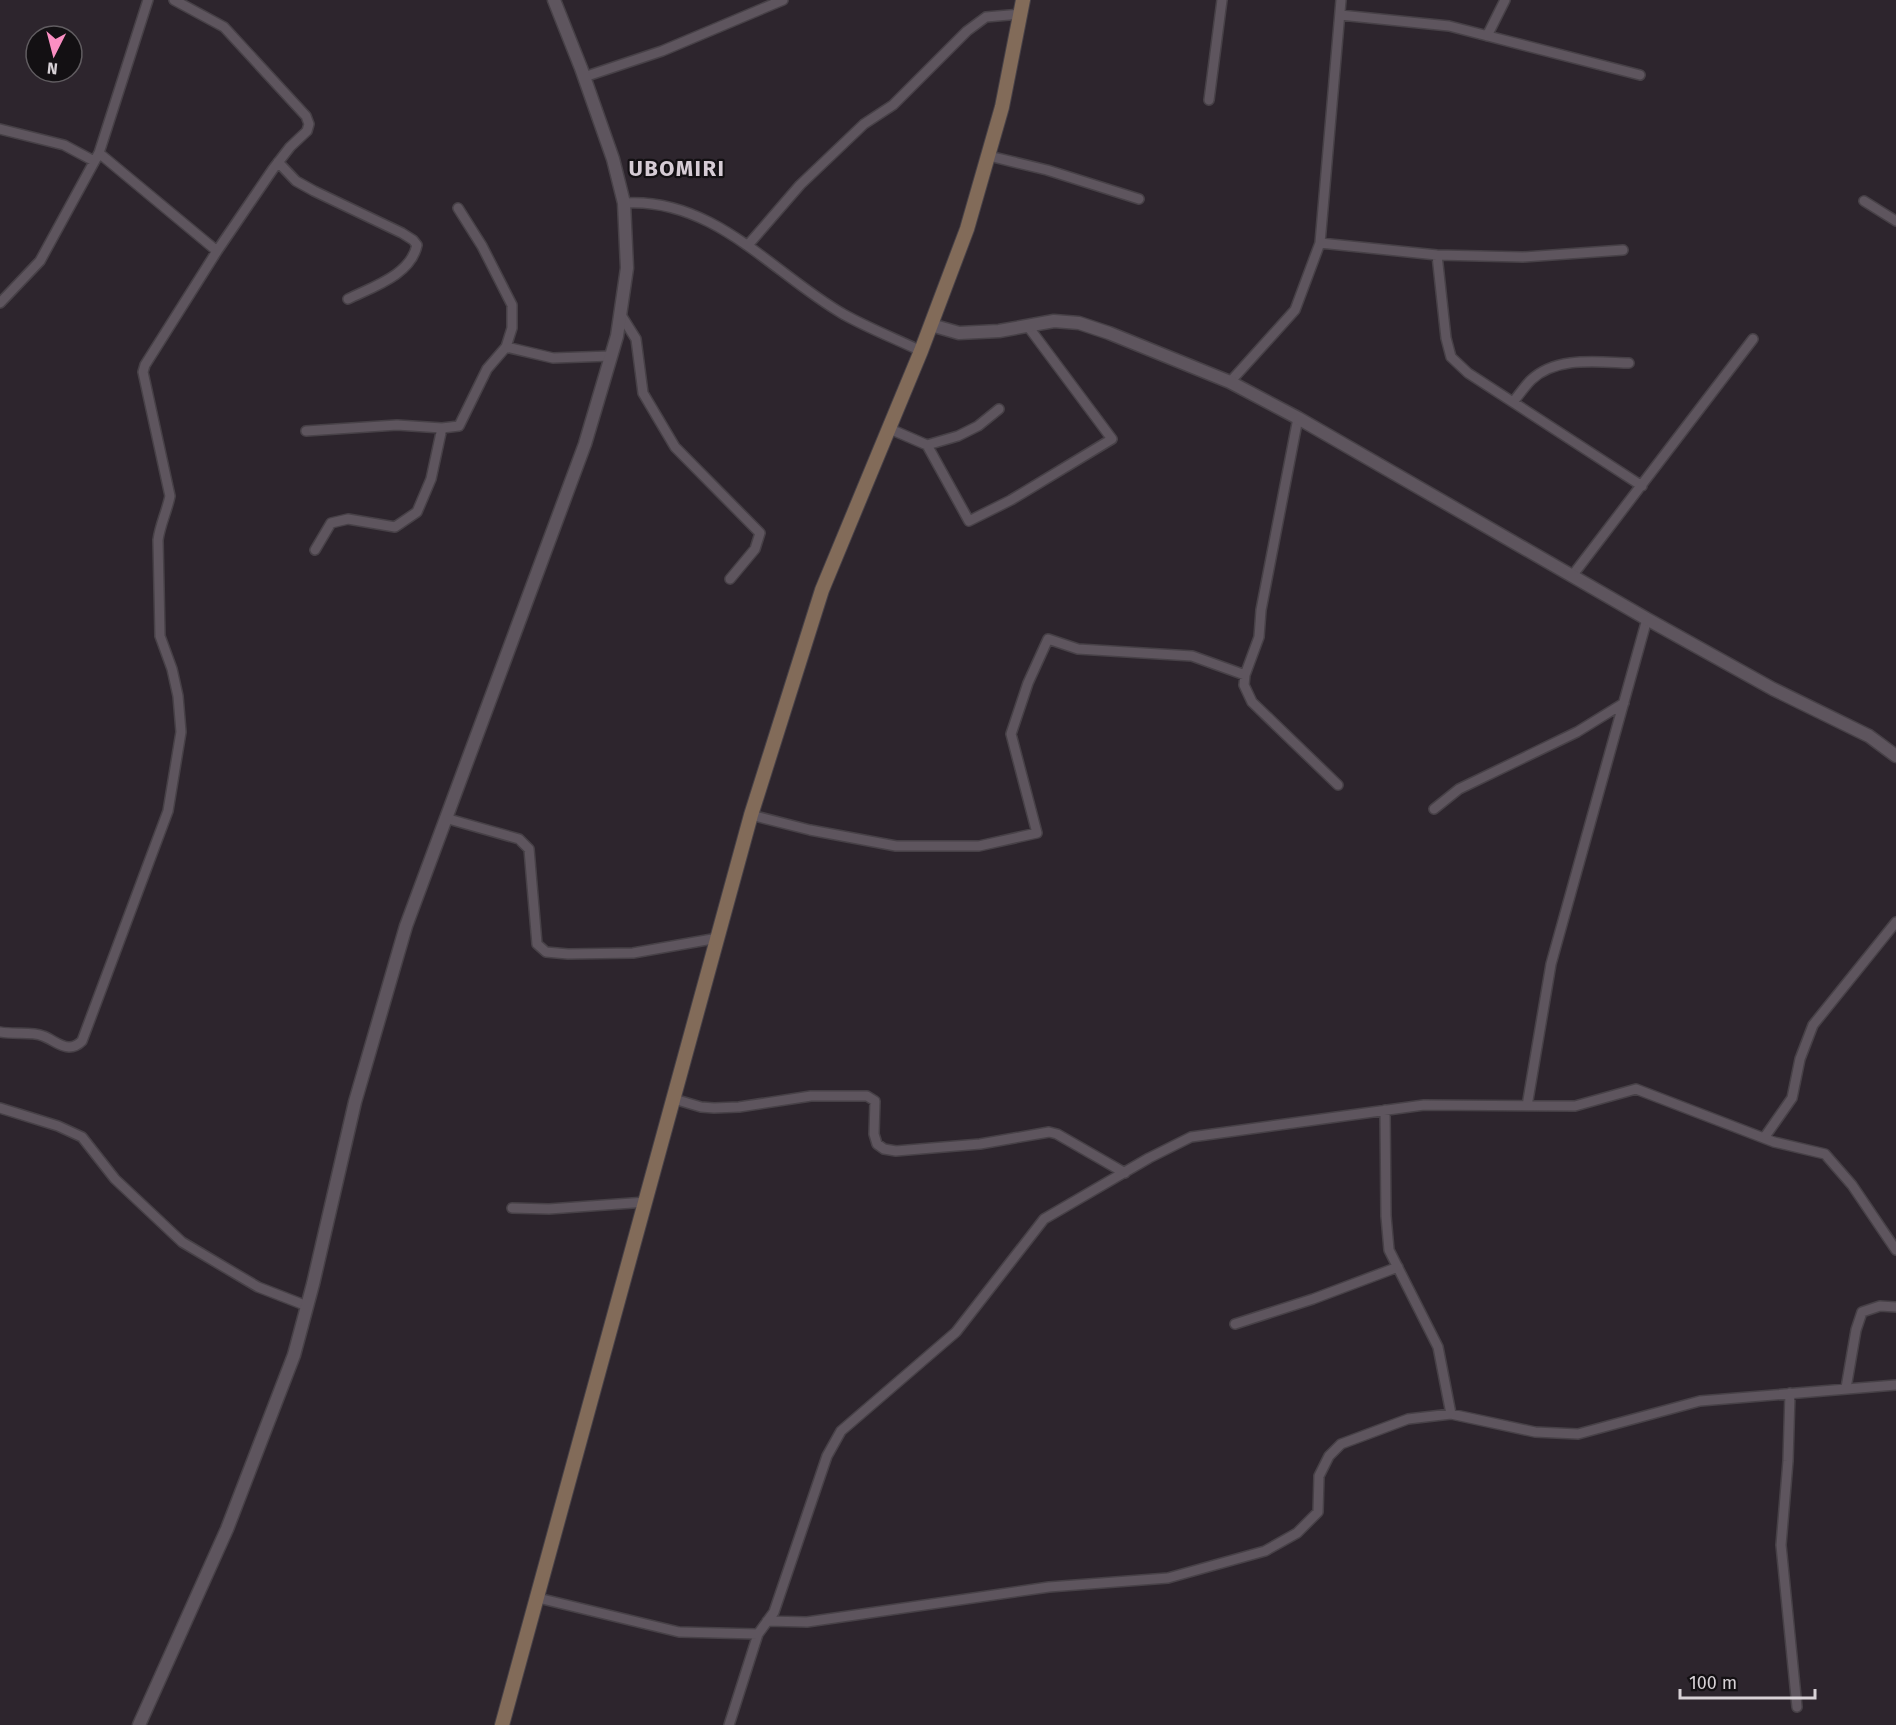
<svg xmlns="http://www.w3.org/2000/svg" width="1896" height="1725" viewBox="0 0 1896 1725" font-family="'Fira Sans',sans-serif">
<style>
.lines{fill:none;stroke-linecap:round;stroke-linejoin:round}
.minor-casing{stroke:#474147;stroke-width:12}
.tertiary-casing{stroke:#474147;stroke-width:15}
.secondary-casing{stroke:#474147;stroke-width:16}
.minor{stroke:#5e555e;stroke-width:9}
.tertiary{stroke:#5e555e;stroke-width:12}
.secondary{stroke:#826b59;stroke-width:14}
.labels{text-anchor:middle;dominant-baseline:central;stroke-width:4.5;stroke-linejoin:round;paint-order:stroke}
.district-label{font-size:22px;font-weight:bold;letter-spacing:1.5px;fill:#d6ccd5;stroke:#131013}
</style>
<rect width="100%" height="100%" fill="#2d252d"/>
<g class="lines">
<defs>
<path id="minor" d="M 1340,15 L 1449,26 L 1640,75
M 1487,36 L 1505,0
M 584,77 L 662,51 L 783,0
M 1209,100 L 1222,0
M 0,129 L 64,145 L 94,161
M 99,153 L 217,251
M 989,156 L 1047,170 L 1139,199
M 278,162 L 296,181 L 314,191 L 402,233 L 413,240 L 417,245 C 411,275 372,287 348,299
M 1864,201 L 1896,221
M 624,203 C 714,197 772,273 843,314 C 868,328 896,339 921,351
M 458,208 L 482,246 L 512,305 L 512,328 L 506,347
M 1320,243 L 1437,255 L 1523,257 L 1623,250
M 748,245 L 800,185 L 864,124 L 893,105 L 967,31 L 986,17 L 1020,14
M 1437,255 L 1446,338 L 1451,357 L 1468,373 L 1642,486
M 0,303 L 40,261 L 99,153 L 148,0
M 621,315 L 636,339 L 643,393 L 675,447 L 760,533 L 755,549 L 730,579
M 1230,382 L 1295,310 L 1320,243 L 1341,0
M 1513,402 C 1519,395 1524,387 1531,380 C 1556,356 1597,362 1629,363
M 890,429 L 927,445 L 969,521 L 1011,500 L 1112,439 L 1027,325
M 306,431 L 397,425 L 442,428
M 927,445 L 958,436 L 978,426 L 999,409
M 315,550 L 331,523 L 348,519 L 395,527 L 417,512 L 431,479 L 442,428 L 459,426 L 487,369 L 506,347 L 553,358 L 611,356
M 1572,576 L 1753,339
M 1245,675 L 1244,685 L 1252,702 L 1338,785
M 1434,809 L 1459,789 L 1577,732 L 1624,703
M 751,815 L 810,830 L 896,846 L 979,846 L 1037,833 L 1011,734 L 1028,683 L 1048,639 L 1078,649 L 1192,656 L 1245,675 L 1259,637 L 1261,610 L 1298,418
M 445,818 L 519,839 L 529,849 L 537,944 L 546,952 L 568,954 L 633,953 L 718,938
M 0,1032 C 14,1035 31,1031 43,1036 C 52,1039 60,1047 69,1047 C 74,1047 79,1044 82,1041 L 168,811 L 181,732 L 178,696 L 172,669 L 160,636 L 158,540 C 160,525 167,511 170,496 L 143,372 L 145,365 L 217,251 L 273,169 L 290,147 L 307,131 L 309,124 L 306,116 L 224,27 L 174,0
M 674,1099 L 701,1107 L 714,1108 L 739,1107 L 811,1096 L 867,1096 L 875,1101 L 874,1134 L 877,1144 L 884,1149 L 896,1151 L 980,1144 L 1049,1132 L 1057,1134 L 1125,1173
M 1527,1106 L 1551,964 L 1647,619
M 0,1108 L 58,1126 L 82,1137 L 115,1179 L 182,1242 L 258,1287 L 307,1306
M 1385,1110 L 1386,1216 L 1389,1250 L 1438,1347 L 1451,1414
M 1764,1138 L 1792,1098 L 1800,1059 L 1813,1025 L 1896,922
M 512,1208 L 549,1209 L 646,1202
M 1235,1324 L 1313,1299 L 1398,1267
M 1846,1388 L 1856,1330 L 1862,1312 L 1880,1306 L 1896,1307
M 1790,1393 L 1788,1461 L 1781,1545 L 1797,1707
M 538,1598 L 679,1632 L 758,1634
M 767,1621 L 807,1622 L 1049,1587 L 1168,1578 L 1265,1551 L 1297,1533 L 1318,1512 L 1319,1476 L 1329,1456 L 1341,1444 L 1408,1419 L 1451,1414 L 1535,1432 L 1578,1434 L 1700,1401 L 1896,1385
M 729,1725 L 758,1634 L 774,1612 L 827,1456 L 841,1431 L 956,1332 L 1044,1219 L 1149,1158 L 1191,1137 L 1424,1105 L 1575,1106 L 1636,1089 L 1774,1142 L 1825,1154 L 1852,1185 L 1896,1250"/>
<path id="tertiary" d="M 931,325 L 959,333 L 999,331 L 1054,321 L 1079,323 L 1109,333 L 1230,382 L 1298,418 L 1647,619 L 1773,689 L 1869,736 L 1896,756
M 139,1725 L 227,1529 L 294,1355 L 313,1284 L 355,1102 L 406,926 L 585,444 L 617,336 L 627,268 L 624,203 L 613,159 L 581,68 L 554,0"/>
<path id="secondary" d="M 502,1725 L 751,815 L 822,590 L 921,351 L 967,229 L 1002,107 L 1023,0"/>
</defs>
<use href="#minor" class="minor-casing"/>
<use href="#tertiary" class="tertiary-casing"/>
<use href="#secondary" class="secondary-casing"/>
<use href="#minor" class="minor"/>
<use href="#tertiary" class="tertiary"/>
<use href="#secondary" class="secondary"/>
</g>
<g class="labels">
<g class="district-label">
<text x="677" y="168">UBOMIRI</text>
</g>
</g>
<g transform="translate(54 54) rotate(186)"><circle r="28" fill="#131013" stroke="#615d61" stroke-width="1.5"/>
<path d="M0-4.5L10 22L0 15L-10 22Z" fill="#fb8fc3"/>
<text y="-9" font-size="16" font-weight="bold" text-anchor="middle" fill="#d7d1d6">N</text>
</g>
<path d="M1680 1689v9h135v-9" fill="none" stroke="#d7d1d6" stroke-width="3"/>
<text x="1689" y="1689" font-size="18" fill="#d7d1d6" stroke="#131013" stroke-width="4.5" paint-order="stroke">100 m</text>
</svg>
